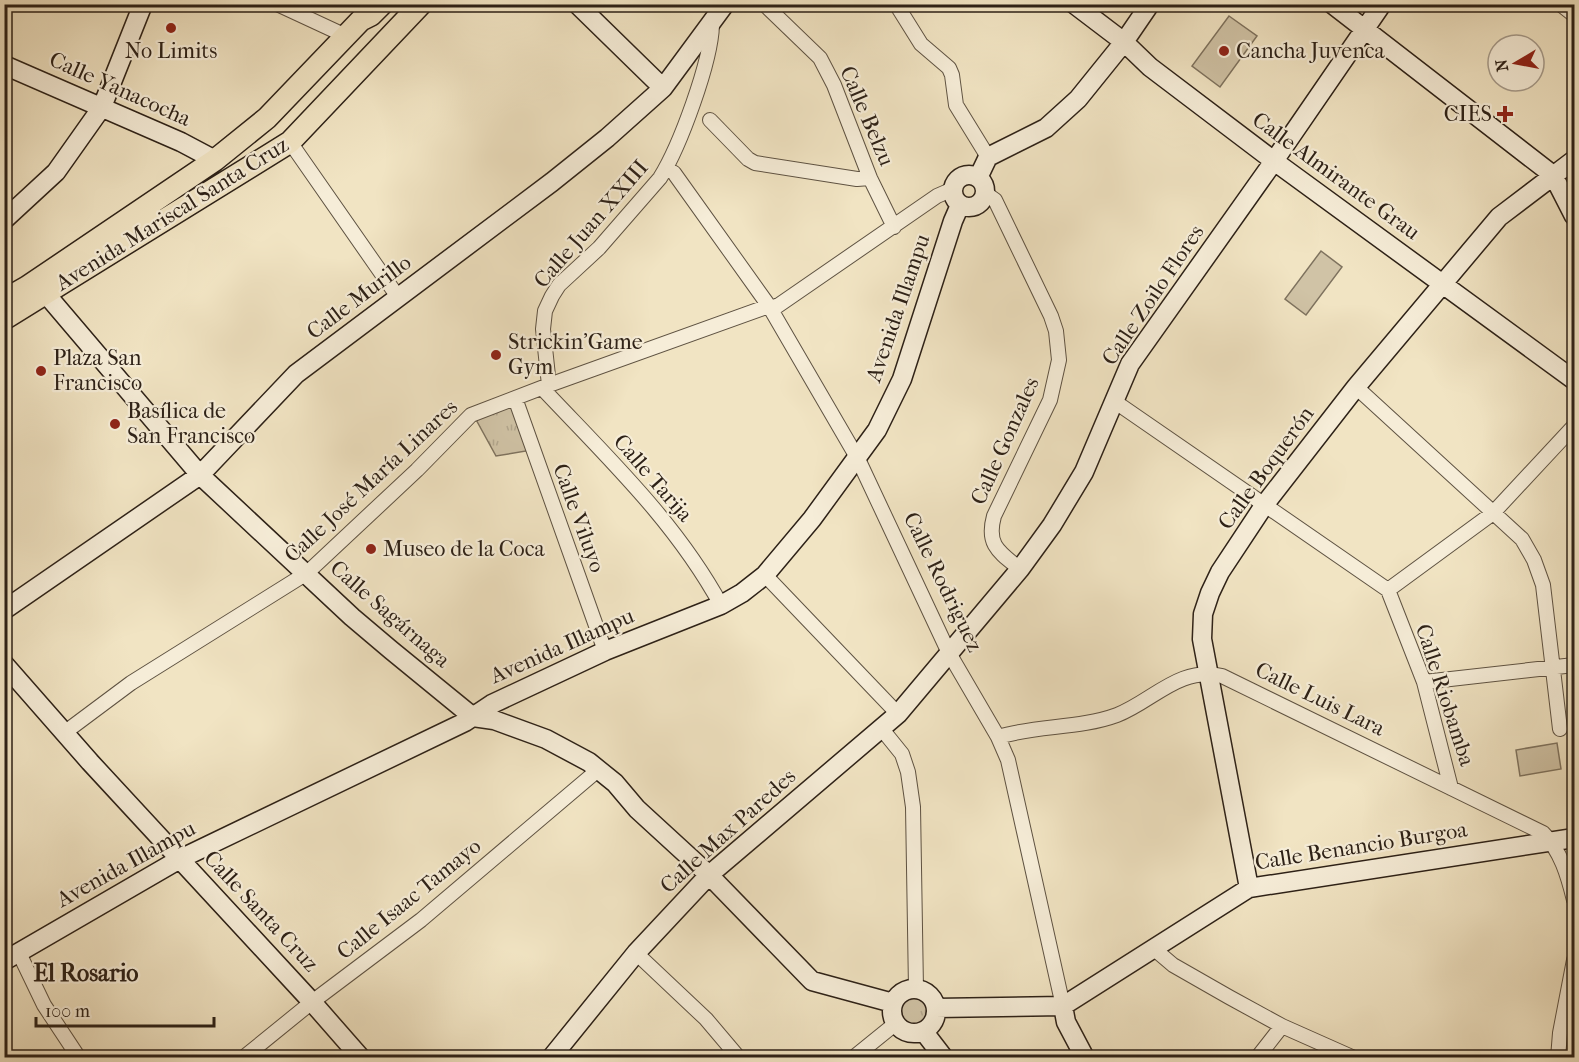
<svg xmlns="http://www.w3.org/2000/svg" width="1579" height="1062" viewBox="0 0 1579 1062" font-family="'IM FELL French Canon',serif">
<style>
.park{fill:url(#park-tufts);stroke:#7e725e;stroke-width:1.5}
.garden{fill:#d0c3a6;stroke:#7e725e;stroke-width:1.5}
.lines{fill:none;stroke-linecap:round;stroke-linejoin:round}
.street-casing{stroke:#5e5242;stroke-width:16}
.secondary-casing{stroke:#2d2117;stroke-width:21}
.primary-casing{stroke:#2d2117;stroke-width:24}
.street{stroke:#f6edd8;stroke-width:14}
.secondary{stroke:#f6edd8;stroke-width:18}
.primary{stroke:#f1e4c3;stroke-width:21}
.poi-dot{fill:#8f2418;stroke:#f6edd8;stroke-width:2}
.labels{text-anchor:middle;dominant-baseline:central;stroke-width:4.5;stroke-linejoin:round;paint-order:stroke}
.poi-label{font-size:22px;fill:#2d2117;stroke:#f6edd8;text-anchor:start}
.street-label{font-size:22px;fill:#2d2117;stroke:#f6edd8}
.neighbourhood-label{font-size:24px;font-weight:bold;fill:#2d2117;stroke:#f6edd8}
</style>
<defs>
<pattern id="park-tufts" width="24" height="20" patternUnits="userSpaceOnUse" patternTransform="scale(1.5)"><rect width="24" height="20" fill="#d0c3a6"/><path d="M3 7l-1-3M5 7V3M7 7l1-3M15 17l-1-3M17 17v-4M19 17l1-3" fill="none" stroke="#b3a78e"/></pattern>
</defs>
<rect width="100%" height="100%" fill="#f1e4c3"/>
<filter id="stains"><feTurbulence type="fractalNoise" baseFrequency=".00333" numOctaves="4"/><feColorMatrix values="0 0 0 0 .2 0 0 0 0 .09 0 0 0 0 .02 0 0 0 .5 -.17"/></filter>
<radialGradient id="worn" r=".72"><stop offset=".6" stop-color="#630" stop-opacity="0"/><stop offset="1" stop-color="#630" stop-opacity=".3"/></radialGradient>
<path class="park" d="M 501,405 L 518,406 L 532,450 L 496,456 L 474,416 Z
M898 1012a16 16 0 1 1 32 0a16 16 0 1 1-32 0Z"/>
<path class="garden" d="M 1229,16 L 1257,36 L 1220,87 L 1192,66 Z
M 1321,251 L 1342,267 L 1306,315 L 1285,299 Z
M 1557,743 L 1561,769 L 1520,776 L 1516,750 Z"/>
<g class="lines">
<defs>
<path id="street" d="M 277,4 L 346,36
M 764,4 L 820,58 L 834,85 L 870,178 L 894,227
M 896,4 L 921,44 L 949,68 L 952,75 L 956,105 L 988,157
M 1560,4 L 1574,15
M 710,120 L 748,159 L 755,163 L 857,179 L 870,178
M 290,142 L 398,297
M 666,168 L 674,173 L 769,306 L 858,459 L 949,653 L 998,737 L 1008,760 L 1063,1006
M 985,193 L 995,200 L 1051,316 L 1056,331 L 1059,360 L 1050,400 L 994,516 C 986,545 999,552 1020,569
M 549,385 L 543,329 L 545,311 L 552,296 L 559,285 L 599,248 L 660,178 C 680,146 711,62 712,25
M 1356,387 L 1522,539 L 1534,560 L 1543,585 L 1560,729
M 542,388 C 607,457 675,521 721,605
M 515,398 L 605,651
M 1114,401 L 1388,590 L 1424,682 L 1451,788
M 765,575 L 898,714
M 1388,590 L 1493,513 L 1574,426
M 1424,682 L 1574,665
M 881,728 L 902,754 L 908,772 L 913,807 L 916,989
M 64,733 L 131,683 L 307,573 L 417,470 L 471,415 L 549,385 L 769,306 L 776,307 L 937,196 L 953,189
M 998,737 C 1037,725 1079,729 1117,715 C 1153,701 1179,666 1222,676 L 1543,833 C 1561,851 1568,876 1574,900
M 1153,948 L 1173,965 L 1229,997 L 1282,1026 L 1354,1058
M 19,953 L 44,1005 L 79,1058
M 636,953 L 706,1019 L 739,1058
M 243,1058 L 312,1002 L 421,920 L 598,770
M 853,1058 L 895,1024
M 1257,1058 L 1282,1026
M 1558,1058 L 1560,1033 L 1574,960"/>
<path id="secondary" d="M 577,4 L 663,88
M 1074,4 L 1124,42 L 1150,67 L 1274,161 L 1574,380
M 1332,4 L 1553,175 L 1574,216
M 4,65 L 181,142 L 215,160
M953 191a16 16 0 1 1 32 0a16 16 0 1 1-32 0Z
M 978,178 L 988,157 L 1046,128 L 1078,99 L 1124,42 L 1150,4
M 4,220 L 56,172 L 102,107 L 143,4
M 46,294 L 200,475 L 352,617 L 391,650 L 473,717 L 494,720 L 546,739 L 589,762 L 615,783 L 637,809 L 709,875 L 812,981 L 893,1003
M 4,610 L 200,475 L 296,374 L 552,182 L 607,138 L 663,88 L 725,4
M 4,664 L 90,762 L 312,1002 L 361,1058
M 1249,888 L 1202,639 L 1203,614 L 1210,593 L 1220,572 L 1265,504 L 1356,387 L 1499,217 L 1574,160
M 4,961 L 180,859 L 465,722 L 492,704 L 605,651 L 721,605 L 742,593 L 765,575 L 812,519 L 877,430 L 902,379 L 953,221 L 960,205
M892 1011a22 22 0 1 1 44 0a22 22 0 1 1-44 0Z
M 1063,1006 L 1066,1022 L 1085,1058
M 936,1008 L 1063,1006 L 1249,888 L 1574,838
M 924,1032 L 944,1058
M 551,1058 L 636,953 L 709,875 L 898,714 L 1020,569 L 1052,525 L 1084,472 L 1130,364 L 1274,161 L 1382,4"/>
<path id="primary" d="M 4,300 L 27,287 L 215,160 L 267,118 L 361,20 L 371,15 L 382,4
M 4,319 L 290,142 L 421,4"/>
</defs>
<use href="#street" class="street-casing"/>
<use href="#secondary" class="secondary-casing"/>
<use href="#primary" class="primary-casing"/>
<use href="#street" class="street"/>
<use href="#secondary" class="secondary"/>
<use href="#primary" class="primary"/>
</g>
<g class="poi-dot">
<circle cx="171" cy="28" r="6"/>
<circle cx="1224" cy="51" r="6"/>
<path d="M1502 105h6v6h6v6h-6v6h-6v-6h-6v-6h6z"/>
<circle cx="496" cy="355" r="6"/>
<circle cx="41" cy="371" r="6"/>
<circle cx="115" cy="424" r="6"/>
<circle cx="371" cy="549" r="6"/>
</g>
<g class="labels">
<g class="poi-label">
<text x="171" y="51" text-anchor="middle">No Limits</text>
<text x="1236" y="51">Cancha Juvenca</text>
<text x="1492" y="114" text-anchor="end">CIES</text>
<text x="508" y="342">Strickin’Game<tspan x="508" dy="25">Gym</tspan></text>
<text x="53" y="358">Plaza San<tspan x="53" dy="25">Francisco</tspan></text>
<text x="127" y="411">Basílica de<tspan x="127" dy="25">San Francisco</tspan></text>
<text x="383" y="549">Museo de la Coca</text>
</g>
<g class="street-label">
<text transform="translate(120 89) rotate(24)">Calle Yanacocha</text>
<text transform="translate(867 116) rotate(67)">Calle Belzu</text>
<text transform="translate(1336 176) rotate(36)">Calle Almirante Grau</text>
<text transform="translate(172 214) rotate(-32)">Avenida Mariscal Santa Cruz</text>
<text transform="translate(591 224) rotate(-49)">Calle Juan XXIII</text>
<text transform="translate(1153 295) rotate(-56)">Calle Zoilo Flores</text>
<text transform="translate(359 297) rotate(-37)">Calle Murillo</text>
<text transform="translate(898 308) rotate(-71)">Avenida Illampu</text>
<text transform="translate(1005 441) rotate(-66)">Calle Gonzales</text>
<text transform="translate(1266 468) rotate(-54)">Calle Boquerón</text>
<text transform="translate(653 478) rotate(49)">Calle Tarija</text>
<text transform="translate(371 481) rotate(-43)">Calle José María Linares</text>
<text transform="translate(579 518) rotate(70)">Calle Viluyo</text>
<text transform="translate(943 582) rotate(64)">Calle Rodriguez</text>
<text transform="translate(390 614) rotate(41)">Calle Sagárnaga</text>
<text transform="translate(562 646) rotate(-24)">Avenida Illampu</text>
<text transform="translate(1445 695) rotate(72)">Calle Riobamba</text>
<text transform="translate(1320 699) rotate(26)">Calle Luis Lara</text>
<text transform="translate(728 831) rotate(-42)">Calle Max Paredes</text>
<text transform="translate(1361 846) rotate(-9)">Calle Benancio Burgoa</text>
<text transform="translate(126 864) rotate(-29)">Avenida Illampu</text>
<text transform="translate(409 899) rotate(-39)">Calle Isaac Tamayo</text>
<text transform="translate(261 911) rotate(47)">Calle Santa Cruz</text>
</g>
<g class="neighbourhood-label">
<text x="86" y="973">El Rosario</text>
</g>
</g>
<rect width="1579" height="1062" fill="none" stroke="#f1e4c3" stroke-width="24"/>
<rect x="6" y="6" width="1567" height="1050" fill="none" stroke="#2d2117" stroke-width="3"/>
<rect x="12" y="12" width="1555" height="1038" fill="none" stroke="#2d2117" stroke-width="1.5"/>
<g transform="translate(1516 63) rotate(260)"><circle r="28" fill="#f6edd8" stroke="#a69b8b" stroke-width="1.5"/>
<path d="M0-4.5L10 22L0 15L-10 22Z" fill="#8f2418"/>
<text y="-9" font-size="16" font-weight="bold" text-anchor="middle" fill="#2d2117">N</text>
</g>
<path d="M36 1017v9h178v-9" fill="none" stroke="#2d2117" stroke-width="3"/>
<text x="45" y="1017" font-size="18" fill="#2d2117" stroke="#f6edd8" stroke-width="4.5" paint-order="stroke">100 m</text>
<rect width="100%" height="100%" filter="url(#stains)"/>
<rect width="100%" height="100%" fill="url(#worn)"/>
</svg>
